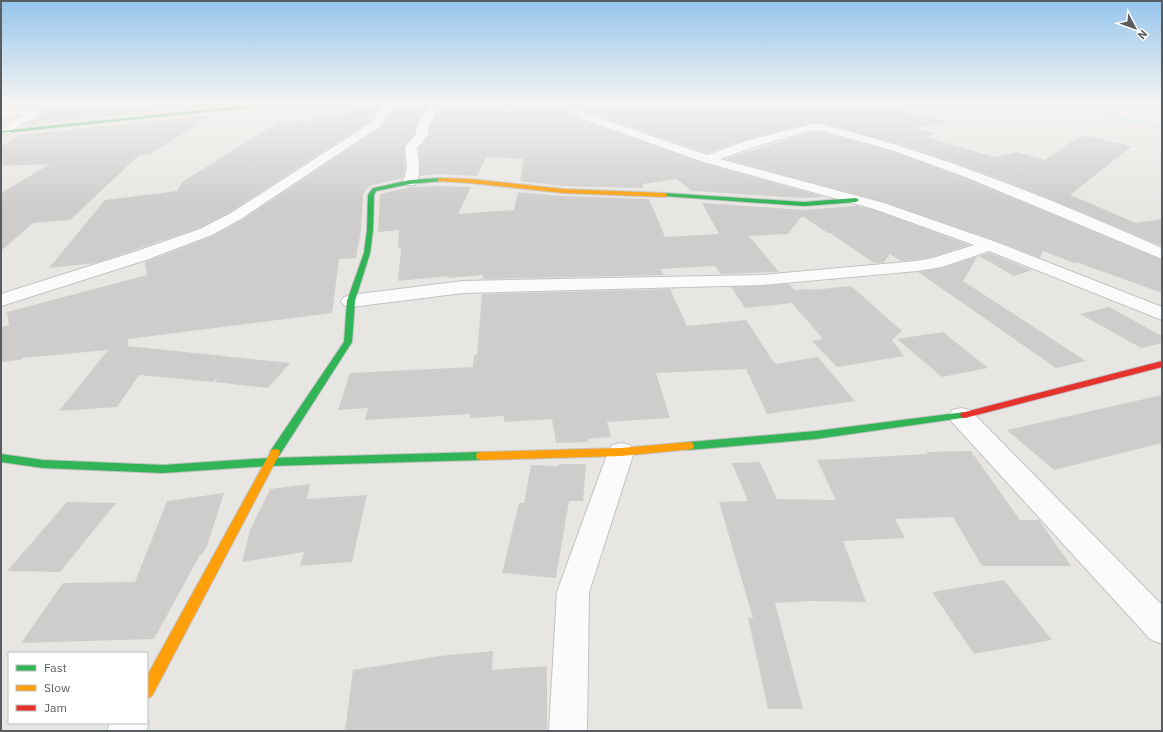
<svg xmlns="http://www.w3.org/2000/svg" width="1163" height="732" viewBox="0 0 1163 732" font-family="'IBM Plex Sans',sans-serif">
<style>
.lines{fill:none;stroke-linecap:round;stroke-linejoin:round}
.stream{fill:#b8def1;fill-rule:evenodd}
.building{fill:#cfcdcc}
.street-casing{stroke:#c2c3c3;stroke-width:2}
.fast-casing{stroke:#c3c3c4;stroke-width:2}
.slow-casing{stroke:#c3c3c4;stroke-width:2}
.jam-casing{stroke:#c3c3c4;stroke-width:2}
.street{fill:#fcfbfb;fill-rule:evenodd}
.fast{fill:#30b455;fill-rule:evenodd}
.slow{fill:#ff9f0a;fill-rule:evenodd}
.jam{fill:#e5322d;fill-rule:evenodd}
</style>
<rect width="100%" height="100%" fill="#e8e6e3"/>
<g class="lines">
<path class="stream" d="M 1066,102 L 1114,116 L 1162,126 L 1162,128 L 1112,118 L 1059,102 Z"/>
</g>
<path class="building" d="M 54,102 L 234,102 L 231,104 L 24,125 L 43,114 L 42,110 Z
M 378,102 L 384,102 L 371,121 L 230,212 L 199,228 L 96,263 L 49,268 L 105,200 L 177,191 L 182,182 L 280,121 L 307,122 L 314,117 L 321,118 L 325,115 L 344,115 L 354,103 Z
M 397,102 L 410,102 L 410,105 L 428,106 L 416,125 L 415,133 L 404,146 L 405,168 L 403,178 L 369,186 L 363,194 L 361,230 L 356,258 L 339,259 L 332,313 L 128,339 L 128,346 L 290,363 L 268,388 L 215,382 L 218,376 L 213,382 L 139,375 L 117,407 L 59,411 L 108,350 L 23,358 L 20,360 L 1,362 L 1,327 L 9,325 L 7,312 L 147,275 L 145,262 L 213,236 L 242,220 L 381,127 Z
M 473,102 L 553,102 L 579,119 L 703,163 L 824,197 L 804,198 L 692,191 L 677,179 L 642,184 L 644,188 L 563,186 L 520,181 L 524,159 L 486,157 L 477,176 L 438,174 L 420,176 L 419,148 L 429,136 L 430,126 L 441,106 L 470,106 Z
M 609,102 L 729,102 L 739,107 L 758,105 L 759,102 L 911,102 L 912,113 L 948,122 L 917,128 L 936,134 L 926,137 L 994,157 L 1017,152 L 1044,160 L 1082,135 L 1132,146 L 1070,195 L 1136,223 L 1162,219 L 1162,246 L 1079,211 L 995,177 L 909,147 L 821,123 L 812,123 L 749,139 L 707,153 L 589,113 L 582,109 L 603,106 Z
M 213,115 L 149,155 L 139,155 L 70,220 L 33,223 L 1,251 L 1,193 L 50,164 L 1,166 L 1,147 L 18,135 Z
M 812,132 L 820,132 L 894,152 L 967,179 L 1162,260 L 1162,293 L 1076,262 L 1074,263 L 1043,251 L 1040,258 L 997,241 L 884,202 L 725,159 Z
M 438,186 L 471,187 L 458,214 L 514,210 L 518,192 L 563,196 L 649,199 L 665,237 L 719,234 L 702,203 L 804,210 L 856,206 L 874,210 L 969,245 L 933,257 L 917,260 L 901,261 L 890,254 L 883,263 L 874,263 L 830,233 L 828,233 L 802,216 L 788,234 L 749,236 L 779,272 L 721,274 L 715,266 L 660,269 L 664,275 L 483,279 L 483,275 L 448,278 L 448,276 L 398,281 L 401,248 L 398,248 L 399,230 L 378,232 L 380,194 L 410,187 Z
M 989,253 L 1032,270 L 1014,276 L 979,256 Z
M 978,256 L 963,281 L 1086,361 L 1056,368 L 918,272 L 942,268 Z
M 789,284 L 794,290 L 810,289 L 811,290 L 851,286 L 902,331 L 892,340 L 904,356 L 837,367 L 812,341 L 823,339 L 792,303 L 745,308 L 731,287 Z
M 670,289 L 687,326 L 746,320 L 775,364 L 818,357 L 855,401 L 767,414 L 746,369 L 656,373 L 670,418 L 607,422 L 611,437 L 588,439 L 588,442 L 556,443 L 552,419 L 504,422 L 504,416 L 470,418 L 471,414 L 365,420 L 368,408 L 338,410 L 350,373 L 473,367 L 474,355 L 477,355 L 482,294 Z
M 1109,307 L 1162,336 L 1162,343 L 1141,348 L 1080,314 Z
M 943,332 L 988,368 L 942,377 L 897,339 Z
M 1162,395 L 1162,443 L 1054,470 L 1007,430 Z
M 971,451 L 1020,520 L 1039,520 L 1071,566 L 982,566 L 953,517 L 895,519 L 905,538 L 843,541 L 866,602 L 812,601 L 775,603 L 803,709 L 768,709 L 748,618 L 753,618 L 719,502 L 748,501 L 732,463 L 760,462 L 777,499 L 836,500 L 817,460 L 928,454 L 926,452 Z
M 559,464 L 586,464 L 583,501 L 569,501 L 556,578 L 502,573 L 519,503 L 524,503 L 531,465 L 559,466 Z
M 310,484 L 307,499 L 367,495 L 352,562 L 300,566 L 304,552 L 242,562 L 250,530 L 270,489 Z
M 224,493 L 207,546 L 202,555 L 200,555 L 154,639 L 21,643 L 63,583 L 135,582 L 167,501 Z
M 67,502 L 116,503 L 60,572 L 7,571 Z
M 1004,580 L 1052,640 L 974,654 L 932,592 Z
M 493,651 L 492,670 L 547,666 L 547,731 L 345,731 L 353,670 L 440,656 Z"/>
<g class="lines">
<defs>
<path id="street" d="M 386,102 L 396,102 L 380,126 L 241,219 L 212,235 L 146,260 L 1,306 L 1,294 L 134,252 L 200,229 L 231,213 L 372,122 Z
M 554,102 L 608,102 L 603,105 L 577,108 L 588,114 L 707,155 L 749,140 L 812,124 L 821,124 C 939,153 1051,199 1162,248 L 1162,259 L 968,178 L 894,151 L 820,130 L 812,130 L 757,146 L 720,159 L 884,203 L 996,242 L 1162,307 L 1162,320 L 989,251 L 942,267 L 917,271 L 762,285 L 463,293 L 351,307 L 344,305 L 341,301 L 344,297 L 351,295 L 463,281 L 762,275 L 917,261 L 933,258 L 974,245 L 874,209 L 703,162 L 580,118 Z
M 1139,102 L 1162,103 L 1162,109 L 1140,104 Z
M 435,103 L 440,106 L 429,126 L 428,135 L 417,148 C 418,159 422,174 415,185 L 405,185 L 403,182 L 407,168 L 405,147 L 416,134 L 417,126 L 430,106 Z
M 31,109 L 41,111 L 42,113 L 14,129 L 10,134 L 2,134 L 1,131 L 6,125 L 24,115 L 1,116 L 1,110 Z
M 961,408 L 970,410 L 1162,605 L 1162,644 L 1150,639 L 952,422 L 949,416 L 952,410 Z
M 621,443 L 630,445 L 634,452 L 589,592 L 587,731 L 549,731 L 557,592 L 608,452 L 612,445 Z
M 147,718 L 149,723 L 146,731 L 107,731 L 110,723 L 147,723 Z"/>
<path id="fast" d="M 284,102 L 303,102 L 1,133 L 1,131 Z
M 440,178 L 442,179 L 442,181 L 410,184 L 376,191 L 374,195 L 373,230 L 370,253 L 355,301 L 352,342 L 279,456 L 271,456 L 270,453 L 271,450 L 344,342 L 347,301 L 364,253 L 367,230 L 368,195 L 372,189 L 374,188 L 410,180 Z
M 665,193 L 804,202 L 856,198 L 859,200 L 856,202 L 804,206 L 663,196 L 663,194 Z
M 965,412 L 969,413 L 970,415 L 969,417 L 816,439 L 689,450 L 685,449 L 684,446 L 685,443 L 689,442 L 816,431 Z
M 481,452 L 485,453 L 486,456 L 485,459 L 481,460 L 269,466 L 163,473 L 43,468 L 1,462 L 1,454 L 43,460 L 163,465 L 269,458 Z"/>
<path id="slow" d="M 440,178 L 470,179 L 563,189 L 665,193 L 668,195 L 665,197 L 563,193 L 470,183 L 438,181 L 438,179 Z
M 689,442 L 693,443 L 694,446 L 693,449 L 621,456 L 481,460 L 477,459 L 476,456 L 477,453 L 481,452 L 621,448 Z
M 275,449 L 279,450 L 280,453 L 152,696 L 147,699 L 147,676 L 270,453 L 271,450 Z"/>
<path id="jam" d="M 1162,361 L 1162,367 L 965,418 L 961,417 L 960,415 L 961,413 L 965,412 Z"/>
</defs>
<use href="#street" class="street-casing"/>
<use href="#fast" class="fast-casing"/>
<use href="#slow" class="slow-casing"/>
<use href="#jam" class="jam-casing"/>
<use href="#street" class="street"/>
<use href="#fast" class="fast"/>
<use href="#slow" class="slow"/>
<use href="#jam" class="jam"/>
</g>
<linearGradient id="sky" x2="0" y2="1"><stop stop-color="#95c5ec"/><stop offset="0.5" stop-color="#f5f4f2"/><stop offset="1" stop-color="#f5f4f2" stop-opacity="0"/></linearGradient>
<rect width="1163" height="205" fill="url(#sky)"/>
<rect width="1163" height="732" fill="none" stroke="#595d60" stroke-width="4"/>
<rect x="8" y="652" width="140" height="72" fill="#ffffff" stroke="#bdbebf"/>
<rect x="16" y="665" width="20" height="6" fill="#30b455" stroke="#bdbebf"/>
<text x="44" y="672" font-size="12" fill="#595d60">Fast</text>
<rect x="16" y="685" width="20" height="6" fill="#ff9f0a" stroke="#bdbebf"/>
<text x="44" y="692" font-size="12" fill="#595d60">Slow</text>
<rect x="16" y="705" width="20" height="6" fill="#e5322d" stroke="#bdbebf"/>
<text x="44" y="712" font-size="12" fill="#595d60">Jam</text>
<g transform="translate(1135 28) rotate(131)" stroke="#ffffff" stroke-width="3" paint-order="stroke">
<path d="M0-3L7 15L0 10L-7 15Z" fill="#595d60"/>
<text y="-6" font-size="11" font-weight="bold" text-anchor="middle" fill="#595d60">N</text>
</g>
</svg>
